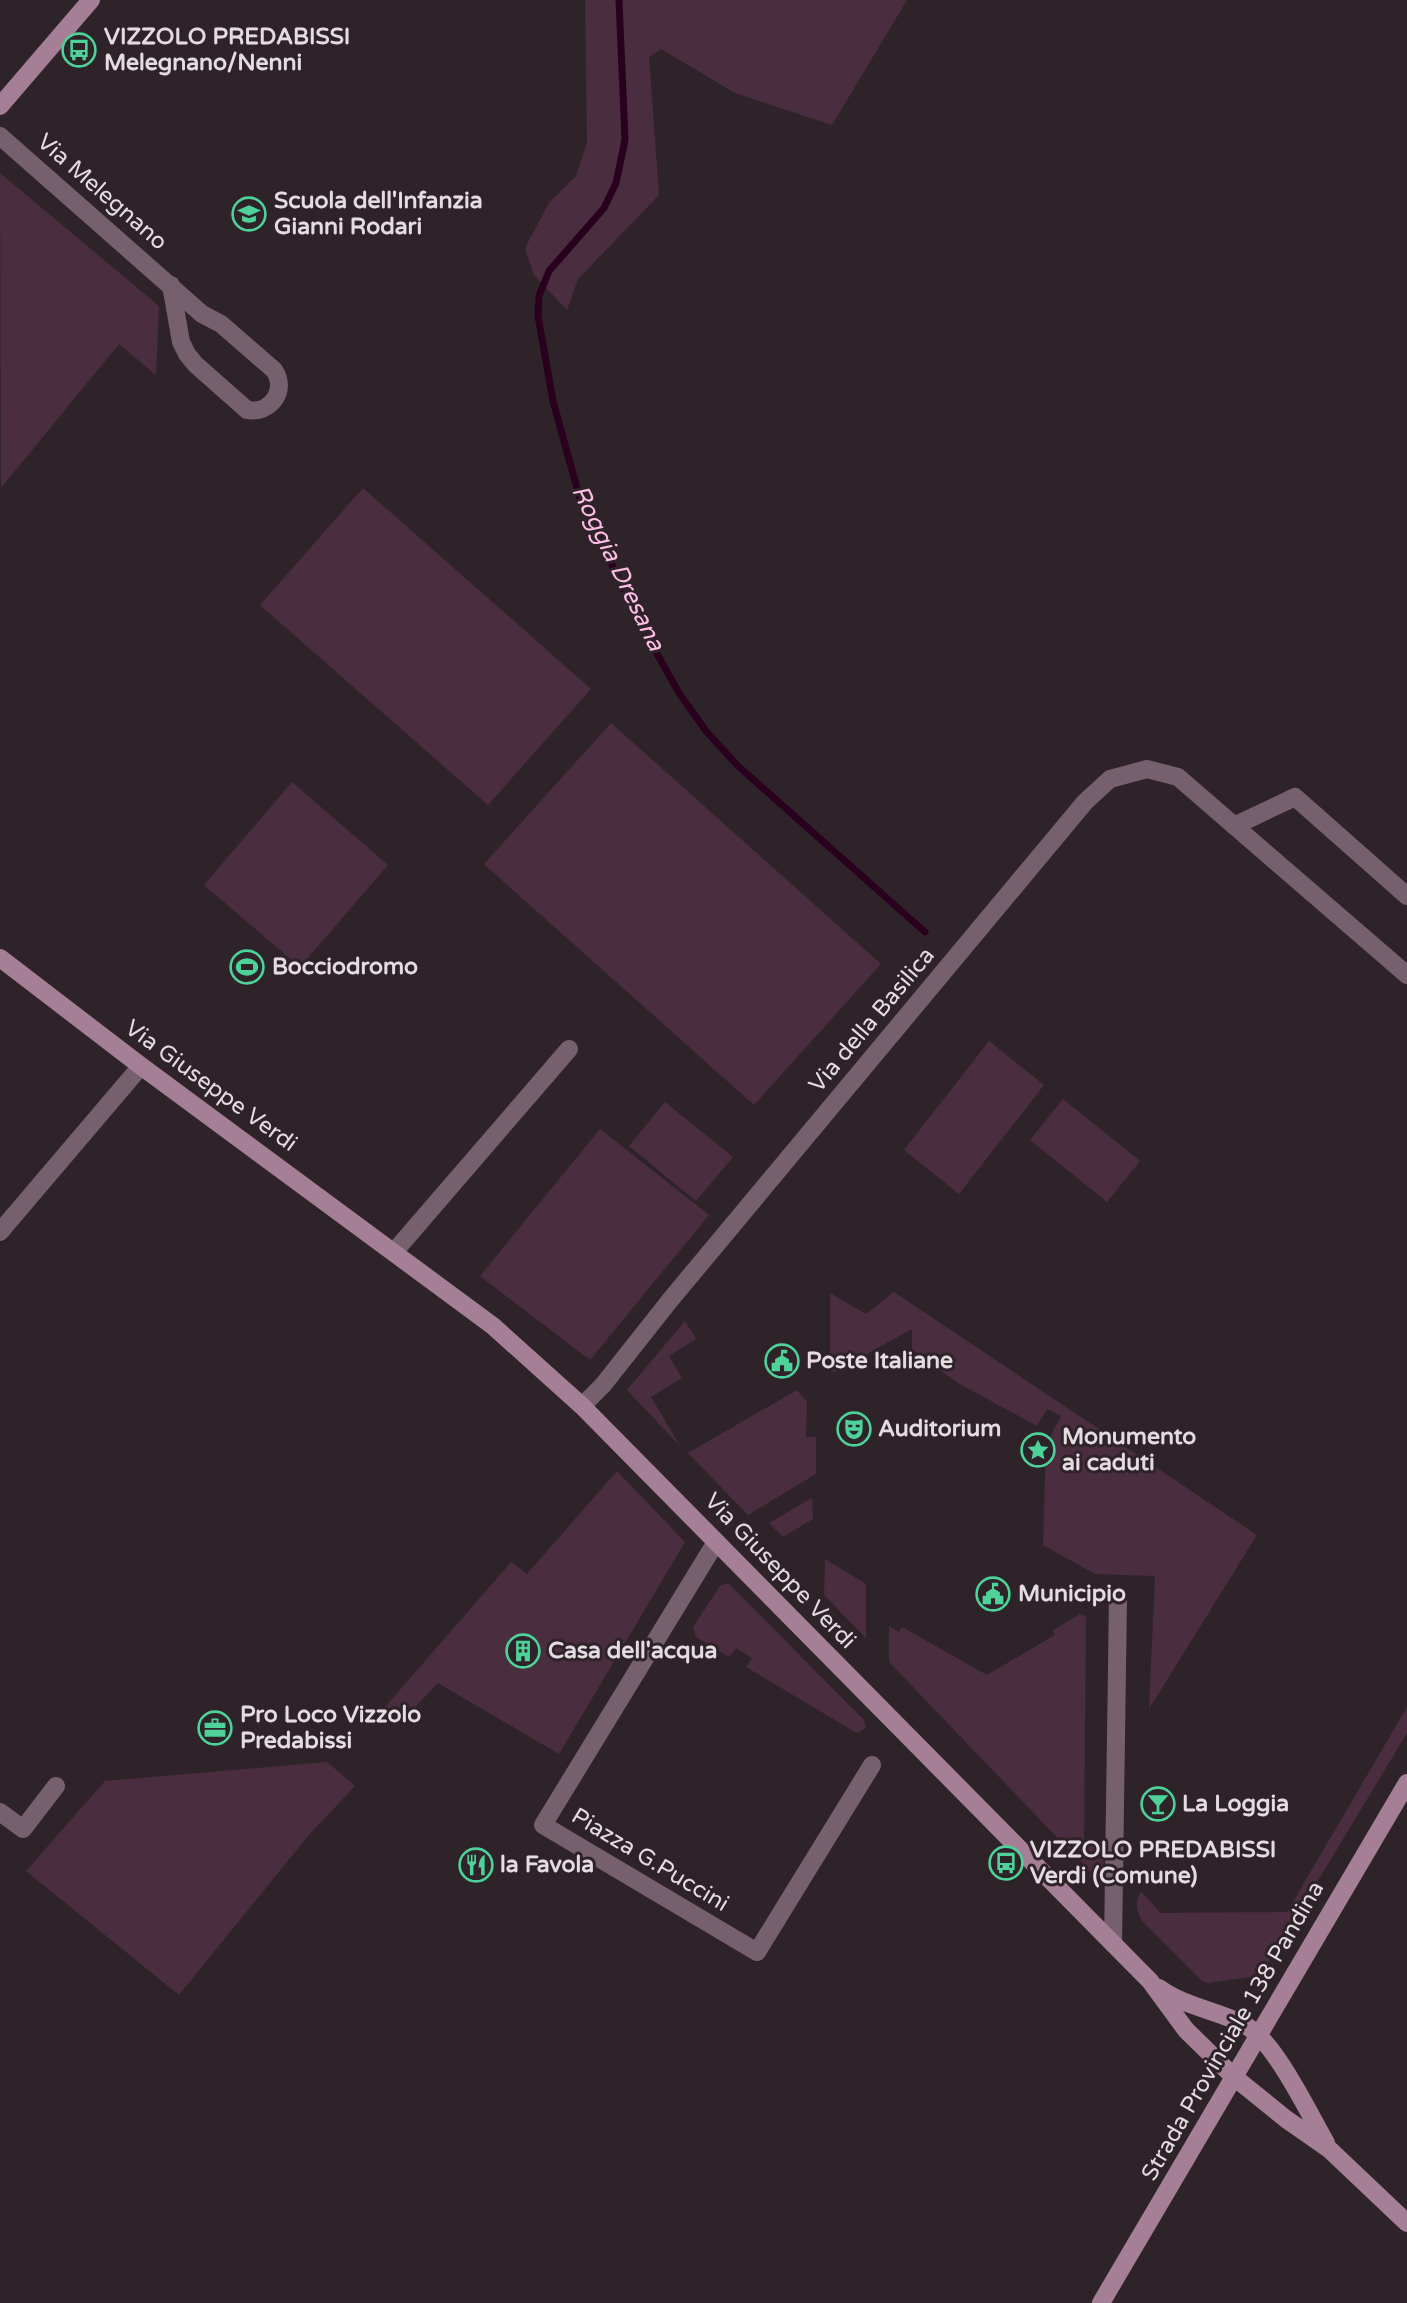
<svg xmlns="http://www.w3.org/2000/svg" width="1407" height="2303" viewBox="0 0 1407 2303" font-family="'Varela Round',sans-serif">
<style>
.green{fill:#4a2e40}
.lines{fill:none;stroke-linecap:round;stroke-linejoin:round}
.stream{stroke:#29001e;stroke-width:7}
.street{stroke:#77606e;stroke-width:18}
.secondary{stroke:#a57f96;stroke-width:18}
.labels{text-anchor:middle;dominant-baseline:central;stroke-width:6;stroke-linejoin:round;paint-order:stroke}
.poi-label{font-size:23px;font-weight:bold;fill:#e4dce1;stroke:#2f232a;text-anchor:start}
.street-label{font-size:23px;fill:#e4dce1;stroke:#2f232a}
.water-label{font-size:24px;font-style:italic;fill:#febee6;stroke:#2f232a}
</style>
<rect width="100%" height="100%" fill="#2f232a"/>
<path class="green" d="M 585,0 L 907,0 L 832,125 L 735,93 L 661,49 L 649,57 L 659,195 L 578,279 L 567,310 L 534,275 L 525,248 L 549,203 L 576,176 L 587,143 Z
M 0,173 L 159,306 L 156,375 L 119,344 L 1,488 Z
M 363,488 L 591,689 L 488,805 L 260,605 Z
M 611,723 L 881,964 L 754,1105 L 484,864 Z
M 292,782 L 388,865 L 300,967 L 204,885 Z
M 989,1041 L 1044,1085 L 959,1194 L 904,1150 Z
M 1063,1099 L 1140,1161 L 1107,1202 L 1030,1140 Z
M 665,1102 L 733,1157 L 696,1201 L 629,1146 Z
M 600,1129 L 709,1215 L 590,1360 L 480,1276 Z
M 894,1292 L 1257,1535 L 1149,1709 L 1155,1576 L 1095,1574 L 1043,1545 L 1046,1445 L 1061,1416 L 1047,1409 L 1037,1426 L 958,1383 L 912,1350 L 912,1329 L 834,1372 L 830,1370 L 830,1293 L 866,1314 Z
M 685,1321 L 696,1339 L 669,1356 L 682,1378 L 651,1397 L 680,1446 L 627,1390 Z
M 797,1390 L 807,1402 L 806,1437 L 816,1437 L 816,1474 L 748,1515 L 688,1453 Z
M 617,1471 L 685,1542 L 559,1754 L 438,1683 L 402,1721 L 385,1707 L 511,1562 L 527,1574 Z
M 812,1498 L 813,1519 L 783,1537 L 769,1523 Z
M 825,1559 L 866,1584 L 866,1638 L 824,1595 Z
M 728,1583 L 864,1720 L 866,1728 L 858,1733 L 855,1732 L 746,1667 L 752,1658 L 736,1648 L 729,1657 L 696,1637 L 693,1627 L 720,1586 Z
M 1080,1614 L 1086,1616 L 1084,1843 L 1104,1843 L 1103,1878 L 1097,1879 L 889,1662 L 889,1626 L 899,1632 L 902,1627 L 987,1675 L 1055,1635 L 1053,1630 Z
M 1407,1707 L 1407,1733 L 1269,1962 L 1263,1969 L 1251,1977 L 1208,1983 L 1202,1981 L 1142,1921 C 1137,1913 1134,1901 1141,1892 L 1161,1913 L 1287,1912 Z
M 327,1762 L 355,1786 L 308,1836 L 179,1995 L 26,1871 L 105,1781 Z"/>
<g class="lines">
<path class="stream" d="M 619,0 L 625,140 L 616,183 L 604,208 L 549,271 L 539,296 L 538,316 L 553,401 L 580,499 L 641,625 L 679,693 L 706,731 L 737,765 L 925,932"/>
<path class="street" d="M 0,136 L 202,314 L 221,324 L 274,370 C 288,391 270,414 247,410 L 195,364 L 187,354 L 181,342 L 171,285
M 1234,826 L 1295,797 L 1407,896
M 0,1232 L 141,1066
M 394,1252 L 569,1049
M 582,1406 L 603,1385 L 671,1299 L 1085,802 L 1110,779 L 1147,769 L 1178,777 L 1407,975
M 716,1542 L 543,1825 L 757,1952 L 872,1765
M 0,1812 L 23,1829 L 56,1786
M 1113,1944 L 1118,1598"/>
<path class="secondary" d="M 0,106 L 91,0
M 0,958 L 141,1066 L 493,1326 L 582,1406 L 1150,1981 L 1186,2030 L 1234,2077 L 1286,2119 L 1329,2149 L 1407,2223
M 1159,1988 C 1185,2007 1216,2010 1243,2024 C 1274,2039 1308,2112 1326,2143
M 1101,2303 L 1407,1783"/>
</g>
<defs>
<symbol id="bus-ring" viewBox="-11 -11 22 22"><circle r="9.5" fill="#2f232a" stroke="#4dd39a" stroke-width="1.5"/><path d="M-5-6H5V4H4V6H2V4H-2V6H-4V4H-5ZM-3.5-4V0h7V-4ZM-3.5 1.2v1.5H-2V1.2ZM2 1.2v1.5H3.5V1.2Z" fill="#4dd39a"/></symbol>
<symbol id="school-ring" viewBox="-11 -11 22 22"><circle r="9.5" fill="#2f232a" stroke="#4dd39a" stroke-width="1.5"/><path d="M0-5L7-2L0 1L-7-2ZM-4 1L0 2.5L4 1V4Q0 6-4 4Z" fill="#4dd39a"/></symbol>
<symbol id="stadium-ring" viewBox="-11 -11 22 22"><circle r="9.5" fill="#2f232a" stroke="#4dd39a" stroke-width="1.5"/><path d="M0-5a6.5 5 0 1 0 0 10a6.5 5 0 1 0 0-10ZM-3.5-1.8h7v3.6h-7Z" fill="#4dd39a"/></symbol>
<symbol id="civic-ring" viewBox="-11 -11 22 22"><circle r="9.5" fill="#2f232a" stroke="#4dd39a" stroke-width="1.5"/><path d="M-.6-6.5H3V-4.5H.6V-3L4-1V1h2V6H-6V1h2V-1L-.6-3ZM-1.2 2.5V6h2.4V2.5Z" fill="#4dd39a"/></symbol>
<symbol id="theatre-ring" viewBox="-11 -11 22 22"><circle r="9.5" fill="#2f232a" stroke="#4dd39a" stroke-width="1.5"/><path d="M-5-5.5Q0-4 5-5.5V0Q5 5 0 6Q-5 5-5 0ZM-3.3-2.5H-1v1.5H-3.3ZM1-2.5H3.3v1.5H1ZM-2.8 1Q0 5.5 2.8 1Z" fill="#4dd39a"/></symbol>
<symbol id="sight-ring" viewBox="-11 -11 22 22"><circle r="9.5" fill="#2f232a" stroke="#4dd39a" stroke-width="1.5"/><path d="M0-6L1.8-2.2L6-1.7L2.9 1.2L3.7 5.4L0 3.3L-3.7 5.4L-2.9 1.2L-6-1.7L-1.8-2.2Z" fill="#4dd39a"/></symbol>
<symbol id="building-ring" viewBox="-11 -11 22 22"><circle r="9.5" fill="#2f232a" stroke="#4dd39a" stroke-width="1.5"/><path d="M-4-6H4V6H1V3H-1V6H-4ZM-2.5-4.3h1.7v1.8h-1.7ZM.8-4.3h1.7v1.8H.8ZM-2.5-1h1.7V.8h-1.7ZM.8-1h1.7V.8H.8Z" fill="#4dd39a"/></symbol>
<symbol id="office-ring" viewBox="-11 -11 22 22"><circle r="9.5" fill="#2f232a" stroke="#4dd39a" stroke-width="1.5"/><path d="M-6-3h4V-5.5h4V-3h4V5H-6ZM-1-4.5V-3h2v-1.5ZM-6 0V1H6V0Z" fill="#4dd39a"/></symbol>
<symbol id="bar-ring" viewBox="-11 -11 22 22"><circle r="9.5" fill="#2f232a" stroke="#4dd39a" stroke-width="1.5"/><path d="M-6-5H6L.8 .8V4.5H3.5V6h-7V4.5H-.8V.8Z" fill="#4dd39a"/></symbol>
<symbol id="restaurant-ring" viewBox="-11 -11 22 22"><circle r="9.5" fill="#2f232a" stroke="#4dd39a" stroke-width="1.5"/><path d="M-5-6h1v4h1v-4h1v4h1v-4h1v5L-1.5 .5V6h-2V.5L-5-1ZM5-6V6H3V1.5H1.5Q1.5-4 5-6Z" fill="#4dd39a"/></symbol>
</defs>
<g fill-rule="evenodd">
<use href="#bus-ring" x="60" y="31" width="38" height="38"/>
<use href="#school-ring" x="230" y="195" width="38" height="38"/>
<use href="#stadium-ring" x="228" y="948" width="38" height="38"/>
<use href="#civic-ring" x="763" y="1342" width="38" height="38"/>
<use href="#theatre-ring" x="835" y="1410" width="38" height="38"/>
<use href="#sight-ring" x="1019" y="1431" width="38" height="38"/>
<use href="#civic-ring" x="974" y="1575" width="38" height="38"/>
<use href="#building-ring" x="504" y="1632" width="38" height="38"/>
<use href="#office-ring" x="196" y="1709" width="38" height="38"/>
<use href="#bar-ring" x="1139" y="1785" width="38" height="38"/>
<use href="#bus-ring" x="987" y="1844" width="38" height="38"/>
<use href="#restaurant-ring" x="457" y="1846" width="38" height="38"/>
</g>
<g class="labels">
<g class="poi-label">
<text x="104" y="37">VIZZOLO PREDABISSI<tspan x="104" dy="26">Melegnano/Nenni</tspan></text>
<text x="274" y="201">Scuola dell'Infanzia<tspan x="274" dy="26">Gianni Rodari</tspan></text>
<text x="272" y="967">Bocciodromo</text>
<text x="806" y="1361">Poste Italiane</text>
<text x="878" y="1429">Auditorium</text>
<text x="1062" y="1437">Monumento<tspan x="1062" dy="26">ai caduti</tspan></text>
<text x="1018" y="1594">Municipio</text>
<text x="548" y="1651">Casa dell'acqua</text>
<text x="240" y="1715">Pro Loco Vizzolo<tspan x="240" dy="26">Predabissi</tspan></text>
<text x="1182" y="1804">La Loggia</text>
<text x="1030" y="1850">VIZZOLO PREDABISSI<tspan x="1030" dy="26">Verdi (Comune)</tspan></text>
<text x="500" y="1865">la Favola</text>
</g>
<g class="street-label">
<text transform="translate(102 192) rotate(41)">Via Melegnano</text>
<text transform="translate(872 1020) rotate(-50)">Via della Basilica</text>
<text transform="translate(211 1086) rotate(36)">Via Giuseppe Verdi</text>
<text transform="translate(780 1571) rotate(46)">Via Giuseppe Verdi</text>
<text transform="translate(650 1860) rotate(31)">Piazza G.Puccini</text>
<text transform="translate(1233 2031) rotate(-60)">Strada Provinciale 138 Pandina</text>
</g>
<g class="water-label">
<text transform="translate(618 568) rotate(64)">Roggia Dresana</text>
</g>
</g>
</svg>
